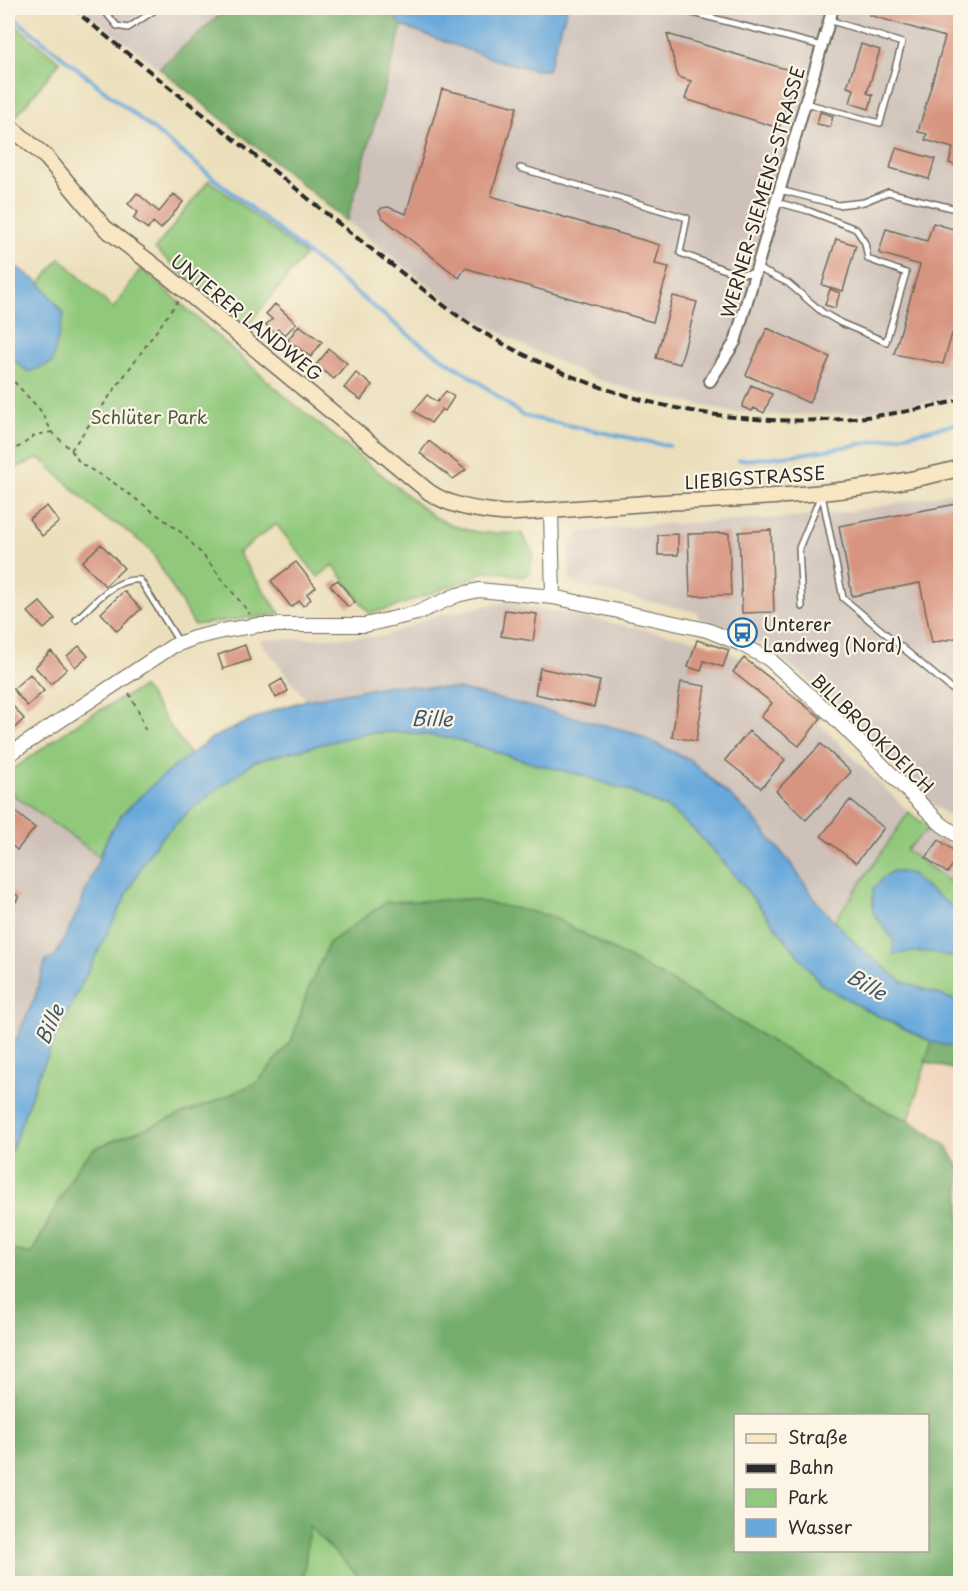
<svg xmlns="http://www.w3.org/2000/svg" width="968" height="1591" viewBox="0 0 968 1591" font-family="'Playpen Sans',sans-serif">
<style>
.built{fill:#f0d5bc}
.industrial{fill:#cec1b9}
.green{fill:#91c97c;stroke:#5e7a54;stroke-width:1.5}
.forest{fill:#74ad6c;stroke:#506c4c;stroke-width:1.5;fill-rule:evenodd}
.water{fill:#67a8db;stroke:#496a83;stroke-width:1.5}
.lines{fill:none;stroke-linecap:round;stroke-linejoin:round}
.stream{stroke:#67a8db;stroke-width:4}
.building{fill:#d79480}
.service-casing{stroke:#6e6a5d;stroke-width:8}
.minor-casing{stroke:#6e6a5d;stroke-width:14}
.tertiary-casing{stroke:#6e6a5d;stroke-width:16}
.secondary-casing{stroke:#6e6a5d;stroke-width:18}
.path{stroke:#6e6a5d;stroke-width:2;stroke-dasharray:4.5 4.5;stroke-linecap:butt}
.service{stroke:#fff;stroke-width:5}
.minor{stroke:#fff;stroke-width:10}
.tertiary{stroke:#fff;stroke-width:14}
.secondary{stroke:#f9e7c3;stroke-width:15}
.rail{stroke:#2b2b2b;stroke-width:4;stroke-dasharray:9 4.5;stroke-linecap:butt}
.labels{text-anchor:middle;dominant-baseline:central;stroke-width:4.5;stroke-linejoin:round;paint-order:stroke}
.street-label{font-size:18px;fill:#2b2b2b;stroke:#fcf5e5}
.park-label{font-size:18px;fill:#4a5a43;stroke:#fcf5e5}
.poi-label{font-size:18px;fill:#2b2b2b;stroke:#fcf5e5;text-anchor:start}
.water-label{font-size:20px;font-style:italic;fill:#405769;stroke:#fcf5e5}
</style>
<rect width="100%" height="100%" fill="#fcf5e5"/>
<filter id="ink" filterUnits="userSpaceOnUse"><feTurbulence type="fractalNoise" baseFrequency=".0167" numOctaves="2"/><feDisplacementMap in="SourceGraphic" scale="12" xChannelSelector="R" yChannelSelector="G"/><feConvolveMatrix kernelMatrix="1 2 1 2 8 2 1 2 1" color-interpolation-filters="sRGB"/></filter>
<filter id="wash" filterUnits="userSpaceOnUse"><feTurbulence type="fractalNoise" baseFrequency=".008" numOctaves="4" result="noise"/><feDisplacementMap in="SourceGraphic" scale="24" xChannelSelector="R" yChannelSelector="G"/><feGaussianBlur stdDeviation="1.35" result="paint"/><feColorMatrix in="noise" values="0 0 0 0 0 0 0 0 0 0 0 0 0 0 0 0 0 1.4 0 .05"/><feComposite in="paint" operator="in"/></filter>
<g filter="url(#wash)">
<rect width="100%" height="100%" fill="#ebdfbb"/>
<path class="built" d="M 925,1062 L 960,1071 L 960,1168 L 946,1145 L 909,1120 Z"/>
<path class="industrial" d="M 81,8 L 228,8 L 159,68 Z
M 567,8 L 960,8 L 960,393 L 946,399 L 877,410 L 844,414 L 779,415 L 733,412 L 637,392 L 591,377 L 524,346 L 458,309 L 347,221 L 402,26 L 496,60 L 535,70 L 548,70 Z
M 960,491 L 960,823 L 937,808 L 834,700 L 773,652 L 737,630 L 699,618 L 697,612 L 575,585 L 569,578 L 569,546 L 581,532 L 652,525 L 820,516 L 900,503 Z
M 505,602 L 698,640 L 760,666 L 909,812 L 834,922 L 750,813 L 690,760 L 632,732 L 459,689 L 390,685 L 306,700 L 260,640 L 385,636 L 432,617 Z
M 8,791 L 99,856 L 77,913 L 55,957 L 46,960 L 35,997 L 8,1058 Z
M 929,828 L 960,849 L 960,889 L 905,850 Z"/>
<path class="green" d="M 8,19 L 60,62 L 14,119 L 8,113 Z
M 209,180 L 305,255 L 245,329 L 155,249 Z
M 60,258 L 113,309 L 141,268 L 289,400 L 434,517 C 469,534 483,534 521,533 L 533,552 L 530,573 L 522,577 C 504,573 488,566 472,578 L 389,609 L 369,613 L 333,565 L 318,577 L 276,524 L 238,553 L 280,614 L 194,625 L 150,549 L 120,526 L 104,518 L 40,458 L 8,471 L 8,356 L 29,372 L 64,314 L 40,283 Z
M 143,687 L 190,755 L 160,778 L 109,834 L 99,856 L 8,791 L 8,773 L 87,717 Z
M 404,732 L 455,739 L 532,763 L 581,775 L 629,791 L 669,809 L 695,831 L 729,868 L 821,984 L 862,1008 L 932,1042 L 909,1120 L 890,1113 L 674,983 L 551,916 L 309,987 L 292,1040 L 258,1082 L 77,1167 L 31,1254 L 8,1249 L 8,1160 L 38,1076 L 80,987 L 144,861 L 159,840 L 190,810 L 255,761 L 366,733 Z
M 909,812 L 929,828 L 906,850 L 960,889 L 960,1002 L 902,982 L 862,950 L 834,922 Z
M 309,1526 L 366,1583 L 303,1584 Z"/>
<path class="forest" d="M 228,8 L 388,8 L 402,26 L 347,221 L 159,68 Z
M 469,899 L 551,916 L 674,983 L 890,1113 L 909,1120 L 946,1145 L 960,1168 L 960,1583 L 366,1583 L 309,1527 L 303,1583 L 8,1583 L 8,1249 L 32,1254 L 77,1167 L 95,1148 L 213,1102 L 258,1082 L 292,1040 L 309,987 L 329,943 L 386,902 ZM 736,1416 L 928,1416 L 928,1550 L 736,1550 Z
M 932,1042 L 960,1048 L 960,1071 L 925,1062 Z"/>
<path class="water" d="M 388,8 L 567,8 L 548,70 L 535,70 L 496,60 L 402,26 Z
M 8,261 L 40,283 L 64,314 L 52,363 L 29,372 L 8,356 Z
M 390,685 L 459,689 L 632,732 L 690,760 L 749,813 L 791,864 L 819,905 L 862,950 L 903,982 L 960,1002 L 960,1048 L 932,1042 L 862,1008 L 821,984 L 729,868 L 695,831 L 669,809 L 629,791 L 581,775 L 532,763 L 455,739 L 404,732 L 366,733 L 255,761 L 190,810 L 159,840 L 144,861 L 80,987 L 38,1076 L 8,1160 L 8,1058 L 35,997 L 46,960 L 55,957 L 77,913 L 109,834 L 123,813 L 160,778 L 212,738 L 274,710 L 306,700 Z
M 893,871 L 912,874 L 919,882 L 952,906 L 960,908 L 960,948 L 949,957 C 936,950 908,951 894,955 L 893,939 L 873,913 L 873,889 L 886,875 Z"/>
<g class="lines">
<path class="stream" d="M 8,13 L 415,340 L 479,382 L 523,416 L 669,446
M 739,460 C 813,456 888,439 960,423"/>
</g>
<g id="blocks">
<path class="building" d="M 871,8 L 960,8 L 960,167 L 949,163 L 953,148 L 925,140 L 927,134 L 918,132 L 945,37 L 869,15 Z
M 667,34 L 796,72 L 779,128 L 685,99 L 691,81 L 678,77 Z
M 861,44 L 880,50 L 867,93 L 873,95 L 869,109 L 850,103 L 854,89 L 847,87 Z
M 442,89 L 517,107 L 491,196 L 660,245 L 655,264 L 669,267 L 653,322 L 465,268 L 459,278 L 382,217 L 379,211 L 382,208 L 388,207 L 406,214 Z
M 820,112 L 833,116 L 830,127 L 817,124 Z
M 896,148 L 935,159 L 929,179 L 890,168 Z
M 137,193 L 159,212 L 174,194 L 183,202 L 161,229 L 153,222 L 148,229 L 133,218 L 138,212 L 128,204 Z
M 933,223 L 960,231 L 960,337 L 952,334 L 943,364 L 894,354 L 920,265 L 879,253 L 886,229 L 927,241 Z
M 836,239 L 856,245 L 843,291 L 822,285 Z
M 830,289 L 840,293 L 835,308 L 825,305 Z
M 673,296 L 697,302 L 680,364 L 656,358 Z
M 275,304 L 296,323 L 285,335 L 278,329 L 274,332 L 266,325 L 272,319 L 266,314 Z
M 299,325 L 322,342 L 311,357 L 288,340 Z
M 767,328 L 830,357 L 809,403 L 746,375 Z
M 329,349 L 347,363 L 334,379 L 316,365 Z
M 356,373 L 372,385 L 361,400 L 344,388 Z
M 751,385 L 772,394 L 764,413 L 754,408 L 752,411 L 742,407 Z
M 446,391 L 454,397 L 445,411 L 442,409 L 431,423 L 414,411 L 427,395 L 437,402 Z
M 429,441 L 466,470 L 453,479 L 420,453 Z
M 957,504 L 960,525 L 960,637 L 932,643 L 920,583 L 852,596 L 839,526 Z
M 47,506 L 59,522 L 42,536 L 29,519 Z
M 771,530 L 774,612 L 742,613 L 739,532 Z
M 729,533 L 731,595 L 690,596 L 688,534 Z
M 678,534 L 678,555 L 658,555 L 658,535 Z
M 101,544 L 124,568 L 105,586 L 82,562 Z
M 296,562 L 316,587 L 307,594 L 311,599 L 303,606 L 299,601 L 291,607 L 271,581 Z
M 338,580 L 355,602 L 348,607 L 330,585 Z
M 124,591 L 141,609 L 117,631 L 101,613 Z
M 40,602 L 55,619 L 44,629 L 28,612 Z
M 505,610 L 537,614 L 533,641 L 501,636 Z
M 697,640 L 729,650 L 723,667 L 704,661 L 701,671 L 688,667 Z
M 245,645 L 250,660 L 223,669 L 218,655 Z
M 79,646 L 88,656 L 75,667 L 67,656 Z
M 51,651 L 67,669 L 51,684 L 35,667 Z
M 744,658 L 821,718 L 799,746 L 761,717 L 772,703 L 733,672 Z
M 540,668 L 600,681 L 594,707 L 535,694 Z
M 30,674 L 44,691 L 27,706 L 13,689 Z
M 282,679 L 288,691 L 276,698 L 270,686 Z
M 681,682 L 705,686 L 696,741 L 672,737 Z
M 13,706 L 24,719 L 8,734 L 8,711 Z
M 749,731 L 785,760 L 761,788 L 725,760 Z
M 821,744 L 851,772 L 806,820 L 776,791 Z
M 850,800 L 884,828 L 856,863 L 821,836 Z
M 8,806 L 35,828 L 17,850 L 8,842 Z
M 939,840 L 960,855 L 947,873 L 926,858 Z
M 8,889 L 19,897 L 8,913 Z"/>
</g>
</g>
<g filter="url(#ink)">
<use href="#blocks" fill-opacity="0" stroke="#6e6a5d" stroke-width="1.5"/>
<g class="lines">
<defs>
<path id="service" d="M 102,8 L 117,26 L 128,28 L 158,8
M 689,12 L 822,46
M 805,103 L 880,123 L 902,43 L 829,20
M 520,168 L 687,218 L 680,253 L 736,274 L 755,273
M 780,190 L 838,205 L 864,202 L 888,192 L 960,210
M 757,268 L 788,283 L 822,312 L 841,323 L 886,342 L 906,273 L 868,259 L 865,243 L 856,229 L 809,211 L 776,202
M 822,495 L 843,598 L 960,696
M 802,607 L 799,548 L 821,495
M 76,620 C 93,604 115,577 140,580 L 179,642"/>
<path id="minor" d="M 710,381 L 735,342 L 833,8"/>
<path id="tertiary" d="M 551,511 L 553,597
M 8,755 L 173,646 L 194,638 L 227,630 L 259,625 L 365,625 L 417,613 L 457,595 L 479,590 L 553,597 L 707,630 L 739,643 L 769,659 L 833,716 L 941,824 L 960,837"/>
<path id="secondary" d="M 8,125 L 47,158 L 105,228 L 165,274 L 429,492 C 451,507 478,510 504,513 C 554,511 604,506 654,503 C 757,498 861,495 960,468"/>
</defs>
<use href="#service" class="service-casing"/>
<use href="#minor" class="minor-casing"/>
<use href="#tertiary" class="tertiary-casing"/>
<use href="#secondary" class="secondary-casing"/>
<path class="path" d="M 8,375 L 41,411 L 52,432 L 71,450 L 80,463 L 114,483 L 182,533 L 203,555 L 250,614
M 71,450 L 178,301
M 8,451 L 21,446 L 35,435 L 52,432
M 129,693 L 140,714 L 146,733"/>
<use href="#service" class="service"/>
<use href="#minor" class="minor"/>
<use href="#tertiary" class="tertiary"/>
<use href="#secondary" class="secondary"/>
<path class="rail" d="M 72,8 C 147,70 223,130 299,191 C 336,222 374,251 411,280 C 437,300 462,321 491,337 C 639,421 796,441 960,400"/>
</g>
</g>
<defs>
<symbol id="bus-ring" viewBox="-11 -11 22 22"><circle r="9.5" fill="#fcf5e5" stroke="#1f6fb2" stroke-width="1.5"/><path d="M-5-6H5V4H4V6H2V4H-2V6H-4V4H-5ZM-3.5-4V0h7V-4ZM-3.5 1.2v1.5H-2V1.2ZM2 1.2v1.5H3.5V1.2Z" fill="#1f6fb2"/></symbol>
</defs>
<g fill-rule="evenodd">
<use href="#bus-ring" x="726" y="616" width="33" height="33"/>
</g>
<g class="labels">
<g class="street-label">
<text transform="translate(762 192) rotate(-74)">WERNER-SIEMENS-STRASSE</text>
<text transform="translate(247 317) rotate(39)">UNTERER LANDWEG</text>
<text transform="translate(755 477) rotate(-4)">LIEBIGSTRASSE</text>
<text transform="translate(873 733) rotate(44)">BILLBROOKDEICH</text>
</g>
<g class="park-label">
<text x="149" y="416">Schlüter Park</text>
</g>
<g class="poi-label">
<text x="763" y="623">Unterer<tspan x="763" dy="21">Landweg (Nord)</tspan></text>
</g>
<g class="water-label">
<text transform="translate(432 718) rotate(1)">Bille</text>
<text transform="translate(867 984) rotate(30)">Bille</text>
<text transform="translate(49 1024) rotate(-66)">Bille</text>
</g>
</g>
<rect width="968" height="1591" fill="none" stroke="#fcf5e5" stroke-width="30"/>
<rect x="734" y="1414" width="195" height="138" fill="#fcf5e5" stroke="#a8a49b" stroke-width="1.5"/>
<rect x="746" y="1434" width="30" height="9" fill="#f9e7c3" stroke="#a8a49b" stroke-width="1.5"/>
<text x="788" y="1444" font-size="18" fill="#2b2b2b">Straße</text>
<rect x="746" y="1464" width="30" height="9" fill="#2b2b2b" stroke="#a8a49b" stroke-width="1.5"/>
<text x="788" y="1474" font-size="18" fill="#2b2b2b">Bahn</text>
<rect x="746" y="1489" width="30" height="18" fill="#91c97c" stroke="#a8a49b" stroke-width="1.5"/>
<text x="788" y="1504" font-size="18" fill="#2b2b2b">Park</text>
<rect x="746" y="1519" width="30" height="18" fill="#67a8db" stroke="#a8a49b" stroke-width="1.5"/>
<text x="788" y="1534" font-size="18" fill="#2b2b2b">Wasser</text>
</svg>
